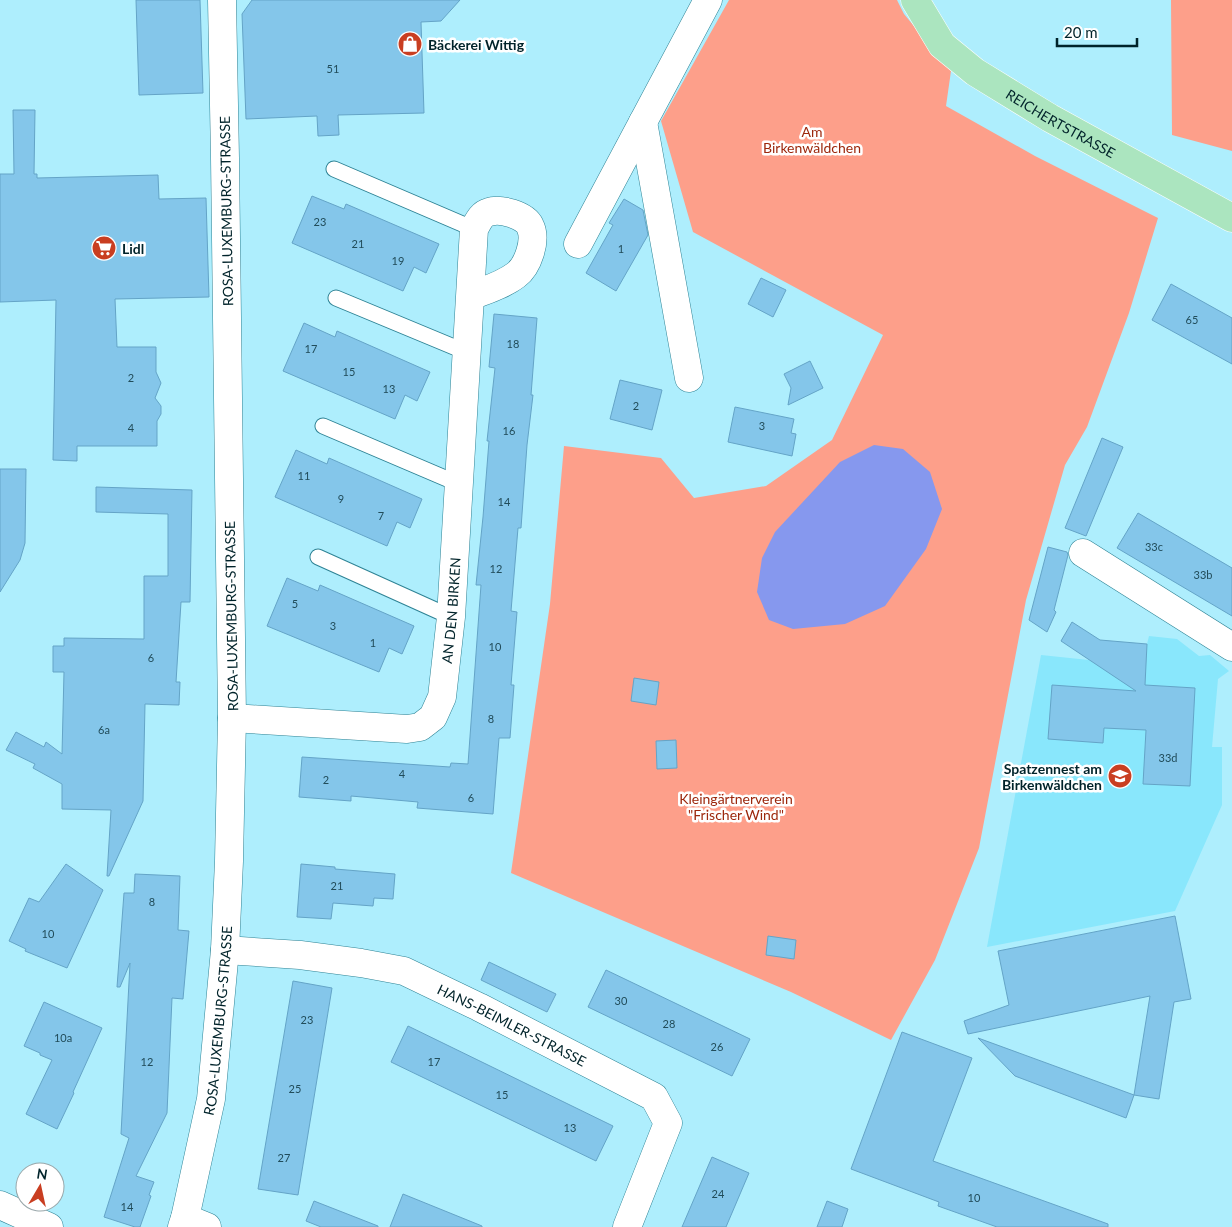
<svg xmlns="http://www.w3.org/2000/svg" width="1232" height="1227" viewBox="0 0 1232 1227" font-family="Lato,sans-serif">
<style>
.built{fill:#89e7fc}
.green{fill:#fd9f8a}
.water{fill:#8698ee}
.building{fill:#84c6ea;stroke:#64a4c7}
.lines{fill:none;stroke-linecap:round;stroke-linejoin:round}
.lane-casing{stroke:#2e8395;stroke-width:17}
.street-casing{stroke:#2e8395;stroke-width:29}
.primary-casing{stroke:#fff;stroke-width:29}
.lane{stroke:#fff;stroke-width:15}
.street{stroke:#fff;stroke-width:28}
.primary{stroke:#abe5bf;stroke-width:28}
.labels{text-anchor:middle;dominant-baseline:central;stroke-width:5;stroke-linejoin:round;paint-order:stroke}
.number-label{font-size:11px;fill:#214c5a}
.poi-label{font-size:14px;font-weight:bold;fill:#00232a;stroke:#fff;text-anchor:start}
.street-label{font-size:14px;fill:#00232a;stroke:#fff}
.park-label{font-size:14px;fill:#9c270c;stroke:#fff}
</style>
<rect width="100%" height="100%" fill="#aeeefd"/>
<path class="built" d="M 1149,636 L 1177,639 L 1199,656 L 1210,655 L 1229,671 L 1218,679 L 1212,747 L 1222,747 L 1222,805 L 1175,911 L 987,947 L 1041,655 L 1089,660 L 1145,664 L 1147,644 Z"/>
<path class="green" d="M 729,0 L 897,0 L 904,14 L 951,71 L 946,106 L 1035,156 L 1158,218 L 1129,313 L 1087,427 L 1065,465 L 1026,600 L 979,848 L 935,960 L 891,1040 L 791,992 L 511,873 L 550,604 L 564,446 L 661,458 L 694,498 L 766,486 L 832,440 L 883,335 L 693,232 L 661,121 Z
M 1171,0 L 1232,0 L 1232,151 L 1172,135 Z"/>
<path class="water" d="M 874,445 L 903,449 L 930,472 L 942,509 L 926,549 L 885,606 L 845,624 L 793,629 L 769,620 L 757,592 L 762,558 L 775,532 L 840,462 Z"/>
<path class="building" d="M 136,0 L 200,0 L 203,93 L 139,95 Z
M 252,0 L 460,0 L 441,21 L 421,22 L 424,113 L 338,115 L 339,135 L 318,136 L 317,116 L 246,119 L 242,14 Z
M 13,110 L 35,110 L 34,174 L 37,174 L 37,178 L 158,175 L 159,199 L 206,198 L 209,297 L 115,299 L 117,347 L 156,347 L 156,372 L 161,383 L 155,398 L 161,406 L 161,414 L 157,421 L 157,446 L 77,446 L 77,461 L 53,460 L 56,300 L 0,302 L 0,174 L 14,174 Z
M 312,196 L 344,209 L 346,204 L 439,244 L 426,273 L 414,267 L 403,291 L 292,243 Z
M 624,199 L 643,210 L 648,235 L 616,291 L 586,273 L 613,225 L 609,223 Z
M 761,278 L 786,290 L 773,317 L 748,304 Z
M 1171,284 L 1232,318 L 1232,364 L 1152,320 Z
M 494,314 L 537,318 L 531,395 L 533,395 L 527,445 L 521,528 L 518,528 L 511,611 L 517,612 L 511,685 L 514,685 L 510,738 L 499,738 L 493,814 L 417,808 L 418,802 L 351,796 L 351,801 L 299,797 L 302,757 L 450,767 L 451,763 L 468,764 L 481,585 L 476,585 L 483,517 L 489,441 L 487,441 L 495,368 L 489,367 Z
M 304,323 L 335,337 L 337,331 L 430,372 L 417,401 L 405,395 L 395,419 L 283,371 Z
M 810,361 L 823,388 L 788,405 L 791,388 L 784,374 Z
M 620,380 L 662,390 L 652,430 L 610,419 Z
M 735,407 L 794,419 L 791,433 L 796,434 L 792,456 L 728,442 Z
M 1102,438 L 1123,447 L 1086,536 L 1065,528 Z
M 296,450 L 327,464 L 329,458 L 422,499 L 410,528 L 397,522 L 387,546 L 275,497 Z
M 0,469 L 26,469 L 25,543 L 20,560 L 0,592 Z
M 96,487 L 192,490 L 190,602 L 181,602 L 176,682 L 180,682 L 179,705 L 145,704 L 143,801 L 109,876 L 107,876 L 111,810 L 62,809 L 62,784 L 33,768 L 35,764 L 6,750 L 16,732 L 44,747 L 46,742 L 62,754 L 64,672 L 53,672 L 53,646 L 64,646 L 64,638 L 144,639 L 144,576 L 168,576 L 168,514 L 96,512 Z
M 1138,513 L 1232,568 L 1232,616 L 1117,548 Z
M 1048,547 L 1067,552 L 1068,555 L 1054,610 L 1056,612 L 1047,632 L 1029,620 Z
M 287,578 L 318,591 L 320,585 L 414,626 L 402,654 L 389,648 L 379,672 L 267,626 Z
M 1072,622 L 1100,640 L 1147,644 L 1145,685 L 1195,688 L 1190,786 L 1143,784 L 1146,730 L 1104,728 L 1103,743 L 1048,739 L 1052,685 L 1136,691 L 1061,641 Z
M 634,678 L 659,682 L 656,705 L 631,701 Z
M 676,740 L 677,768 L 657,769 L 656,741 Z
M 66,864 L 103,890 L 67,968 L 25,951 L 26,949 L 9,941 L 29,898 L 39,902 Z
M 301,864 L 335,867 L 335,869 L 395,874 L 393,899 L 374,898 L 373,906 L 333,903 L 331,919 L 297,917 Z
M 135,874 L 180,876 L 178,930 L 189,931 L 183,999 L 172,998 L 167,1113 L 136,1176 L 154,1182 L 149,1195 L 151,1196 L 140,1227 L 135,1227 L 104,1217 L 129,1138 L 121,1134 L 130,963 L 120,987 L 117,987 L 124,893 L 134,893 Z
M 1175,916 L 1191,999 L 1174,1002 L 1159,1099 L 1134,1095 L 1150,996 L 968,1034 L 964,1021 L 1009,1005 L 998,951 Z
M 768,936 L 796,940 L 794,959 L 766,955 Z
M 489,962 L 556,994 L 547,1012 L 481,980 Z
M 606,970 L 750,1039 L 732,1076 L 588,1007 Z
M 293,981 L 332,988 L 298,1195 L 258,1189 Z
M 44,1002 L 102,1028 L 73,1092 L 74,1093 L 57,1129 L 26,1114 L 52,1060 L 40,1055 L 40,1053 L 24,1046 Z
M 408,1026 L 613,1126 L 596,1161 L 391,1062 Z
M 902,1032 L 972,1058 L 933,1161 L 1108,1224 L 1108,1227 L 997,1227 L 938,1206 L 939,1202 L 851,1169 Z
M 978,1038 L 1134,1095 L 1126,1118 L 1015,1076 Z
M 712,1157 L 749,1173 L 726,1227 L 682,1227 Z
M 403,1194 L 482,1226 L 482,1227 L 390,1227 Z
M 314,1201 L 378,1226 L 378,1227 L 321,1227 L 306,1221 Z
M 827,1201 L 848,1209 L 842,1227 L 817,1227 Z"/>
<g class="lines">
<defs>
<path id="lane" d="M 334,169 L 474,229
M 336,298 L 466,352
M 323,426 L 459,484
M 318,557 L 451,617"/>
<g id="street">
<path d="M 643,122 L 689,378"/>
<path d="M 578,244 L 708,0"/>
<path d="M 1083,553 L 1232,647"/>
<path id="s1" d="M 232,718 L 407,729 L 420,727 L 433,717 L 442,697 L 451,617 L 474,229 C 478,222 481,214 489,212 C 500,208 525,215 530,226 C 537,240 528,266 516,275 C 503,285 486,290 471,296"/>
<path id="s2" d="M 225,950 L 300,955 L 361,963 L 404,971 L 479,1007 L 654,1097 L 668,1123 L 627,1227"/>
<path d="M 0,1205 L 49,1227"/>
<path d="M 185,1218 L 207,1227"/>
<path id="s3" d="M 182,1227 L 185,1218 L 211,1099 L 225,950 L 229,861 L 232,718 L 225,158 L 222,0"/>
</g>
<g id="primary">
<path id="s4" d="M 915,0 L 942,45 L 975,72 L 1050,118 L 1232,218"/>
</g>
</defs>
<use href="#lane" class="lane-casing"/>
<use href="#street" class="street-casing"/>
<use href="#primary" class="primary-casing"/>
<use href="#lane" class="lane"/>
<use href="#street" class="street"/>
<use href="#primary" class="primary"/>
</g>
<defs>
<symbol id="shop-disc" viewBox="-11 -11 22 22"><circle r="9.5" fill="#c93e21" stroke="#fff"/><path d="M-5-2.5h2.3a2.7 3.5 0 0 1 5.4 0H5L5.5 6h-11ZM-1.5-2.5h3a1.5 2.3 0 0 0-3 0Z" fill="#fff"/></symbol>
<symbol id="supermarket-disc" viewBox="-11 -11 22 22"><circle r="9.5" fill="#c93e21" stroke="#fff"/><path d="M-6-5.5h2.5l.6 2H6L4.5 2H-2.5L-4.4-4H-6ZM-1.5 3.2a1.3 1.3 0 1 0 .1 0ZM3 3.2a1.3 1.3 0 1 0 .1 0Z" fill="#fff"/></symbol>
<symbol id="school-disc" viewBox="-11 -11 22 22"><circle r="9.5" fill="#c93e21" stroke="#fff"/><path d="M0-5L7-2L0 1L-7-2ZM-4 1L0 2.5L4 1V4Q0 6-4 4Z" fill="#fff"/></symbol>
</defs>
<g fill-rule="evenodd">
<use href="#shop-disc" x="396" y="30" width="28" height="28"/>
<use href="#supermarket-disc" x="90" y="234" width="28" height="28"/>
<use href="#school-disc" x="1106" y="762" width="28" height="28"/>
</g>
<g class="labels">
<g class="number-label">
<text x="333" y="68">51</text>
<text x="320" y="221">23</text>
<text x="358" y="243">21</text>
<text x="621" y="248">1</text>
<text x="398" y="260">19</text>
<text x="1192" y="319">65</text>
<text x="513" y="343">18</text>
<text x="311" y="348">17</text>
<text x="349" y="371">15</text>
<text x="131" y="377">2</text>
<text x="389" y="388">13</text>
<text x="636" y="405">2</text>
<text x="762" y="425">3</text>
<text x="131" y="427">4</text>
<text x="509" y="430">16</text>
<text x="304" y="475">11</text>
<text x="341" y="498">9</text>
<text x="504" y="501">14</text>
<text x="381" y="515">7</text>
<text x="1154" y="546">33c</text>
<text x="496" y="568">12</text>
<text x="1203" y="574">33b</text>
<text x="295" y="603">5</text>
<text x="333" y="625">3</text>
<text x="373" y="642">1</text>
<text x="495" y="646">10</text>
<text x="151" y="657">6</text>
<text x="491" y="718">8</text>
<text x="104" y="729">6a</text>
<text x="1168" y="757">33d</text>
<text x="402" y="773">4</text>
<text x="326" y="779">2</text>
<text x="471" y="797">6</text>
<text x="337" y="885">21</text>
<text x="152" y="901">8</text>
<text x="48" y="933">10</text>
<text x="621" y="1000">30</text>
<text x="307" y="1019">23</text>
<text x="669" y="1023">28</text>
<text x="63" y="1037">10a</text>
<text x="717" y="1046">26</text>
<text x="147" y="1061">12</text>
<text x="434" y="1061">17</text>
<text x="295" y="1088">25</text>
<text x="502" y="1094">15</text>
<text x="570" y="1127">13</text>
<text x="284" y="1157">27</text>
<text x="718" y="1193">24</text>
<text x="974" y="1197">10</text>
<text x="127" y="1206">14</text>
</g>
<g class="poi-label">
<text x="428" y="44">Bäckerei Wittig</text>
<text x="122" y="248">Lidl</text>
<text x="1102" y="768" text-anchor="end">Spatzennest am<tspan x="1102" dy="16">Birkenwäldchen</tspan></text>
</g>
<g class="street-label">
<text stroke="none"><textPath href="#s4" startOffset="195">REICHERTSTRASSE</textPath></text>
<text transform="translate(226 211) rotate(-91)">ROSA-LUXEMBURG-STRASSE</text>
<text stroke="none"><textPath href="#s1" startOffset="314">AN DEN BIRKEN</textPath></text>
<text transform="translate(231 616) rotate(-91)">ROSA-LUXEMBURG-STRASSE</text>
<text stroke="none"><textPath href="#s3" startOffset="210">ROSA-LUXEMBURG-STRASSE</textPath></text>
<text stroke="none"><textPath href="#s2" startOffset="301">HANS-BEIMLER-STRASSE</textPath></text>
</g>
<g class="park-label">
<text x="812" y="131">Am<tspan x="812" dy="16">Birkenwäldchen</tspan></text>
<text x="736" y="798">Kleingärtnerverein<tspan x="736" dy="16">"Frischer Wind"</tspan></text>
</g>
</g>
<g transform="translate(40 1187) rotate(9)"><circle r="24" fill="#ffffff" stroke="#99a7aa"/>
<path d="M0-4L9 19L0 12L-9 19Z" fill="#c93e21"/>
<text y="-8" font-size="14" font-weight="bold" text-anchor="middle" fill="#00232a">N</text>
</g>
<path d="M1057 38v8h80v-8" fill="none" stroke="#00232a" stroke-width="2.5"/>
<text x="1064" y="38" font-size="15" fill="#00232a" stroke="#ffffff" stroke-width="4" paint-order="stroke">20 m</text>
</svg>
